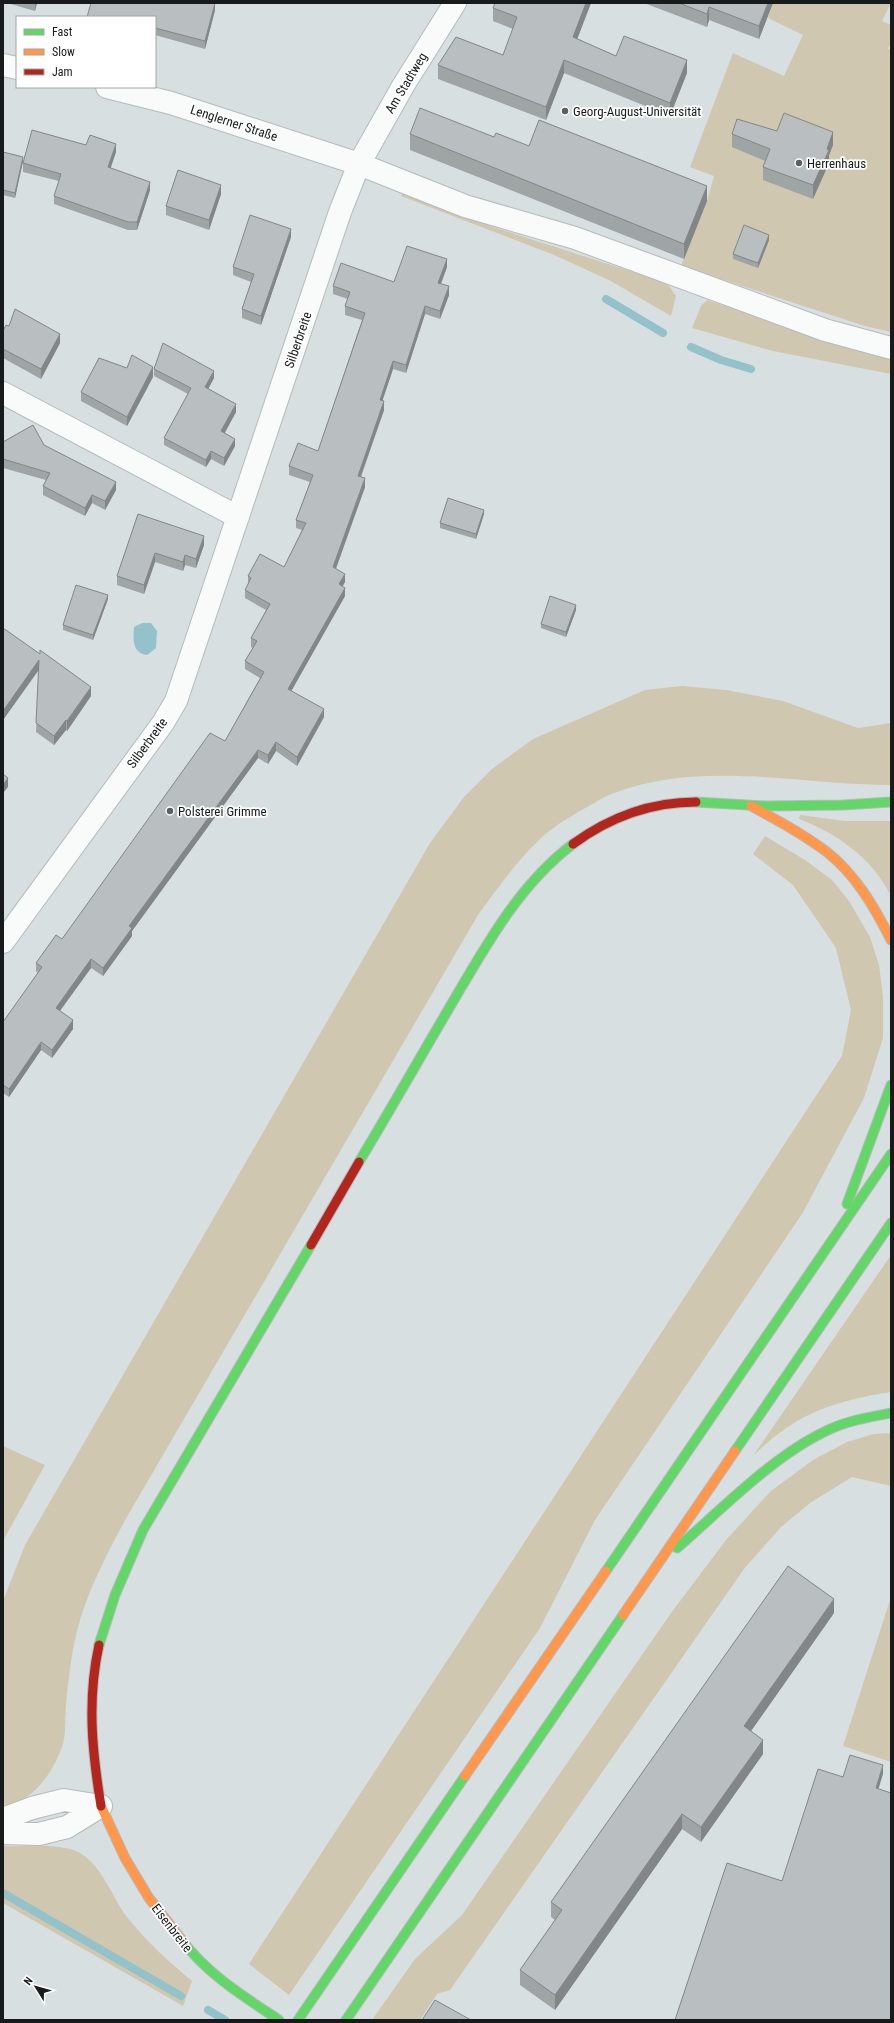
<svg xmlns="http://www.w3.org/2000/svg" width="894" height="2023" viewBox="0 0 894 2023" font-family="'Roboto Condensed',sans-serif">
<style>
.green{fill:#cfc7af}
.water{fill:#93c2ca}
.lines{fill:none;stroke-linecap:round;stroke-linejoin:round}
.stream{stroke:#93c2ca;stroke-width:8}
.street-casing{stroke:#b5babb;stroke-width:24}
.fast-casing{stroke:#b5babb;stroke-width:11}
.slow-casing{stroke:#b5babb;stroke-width:11}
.jam-casing{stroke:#b5babb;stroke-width:11}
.street{stroke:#f9fafa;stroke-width:22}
.fast{stroke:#63d668;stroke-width:9}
.slow{stroke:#ff974d;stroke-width:9}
.jam{stroke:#b3261e;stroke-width:9}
.wall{fill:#9fa4a5}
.shaded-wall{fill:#828686}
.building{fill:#b9bfc0;stroke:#828686}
.poi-dot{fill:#5b6061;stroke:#fff;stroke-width:1.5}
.labels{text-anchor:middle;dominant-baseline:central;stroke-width:3.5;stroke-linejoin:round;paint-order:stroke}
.street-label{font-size:13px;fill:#171b1c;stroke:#fff}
.poi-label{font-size:13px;fill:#171b1c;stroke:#fff;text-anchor:start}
</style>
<rect width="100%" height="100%" fill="#d8dfe0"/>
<path class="green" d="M 773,3 L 891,3 L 882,21 L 891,25 L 891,42 L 888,49 L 891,50 L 891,332 L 865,326 L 681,266 L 707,201 L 714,176 L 690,167 L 733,53 L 784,76 L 803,35 L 768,18 Z
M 402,194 L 493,227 L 658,280 L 669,286 L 676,296 L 671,316 L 609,280 L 554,255 L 401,196 Z
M 707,300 L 891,360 L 891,374 L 773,351 L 692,328 L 701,306 Z
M 682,686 L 726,690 L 783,701 L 858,728 L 891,723 L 891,785 C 802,785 703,760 617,792 C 606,795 597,802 587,807 C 571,816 552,827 539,840 C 516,862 497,889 478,915 L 128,1515 C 110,1548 92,1582 81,1617 C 72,1645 69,1675 66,1704 C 65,1717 66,1732 63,1744 C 54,1771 34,1802 3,1806 L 3,1601 L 25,1545 L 430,843 L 464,797 L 492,769 L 533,739 L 645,690 Z
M 800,815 L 845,821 L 891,821 L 891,896 C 873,859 837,833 799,819 Z
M 765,836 L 805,860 L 832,880 L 849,901 L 870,937 L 879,965 L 883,997 L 883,1038 L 864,1098 L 802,1214 L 595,1520 L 540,1628 L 289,1995 L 249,1964 L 842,1056 L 851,1010 L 836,948 L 793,885 L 753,854 Z
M 891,1255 L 891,1392 C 833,1401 795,1414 753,1456 Z
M 891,1433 L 891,1486 L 852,1477 L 810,1503 L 781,1527 L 744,1569 L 450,1990 L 437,1994 L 420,2020 L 372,2020 L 415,1959 L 462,1915 L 671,1613 L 726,1540 L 771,1491 L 813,1460 L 847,1442 L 874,1434 Z
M 3,1446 L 45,1465 L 3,1541 Z
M 891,1597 L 891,1762 L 843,1746 Z
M 3,1846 C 24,1847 49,1844 70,1849 C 100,1857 110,1895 127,1917 C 146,1941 169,1962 192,1981 L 183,2006 L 3,1903 Z"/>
<path class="water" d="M 142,623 L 151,623 L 157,631 L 156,648 L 147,655 C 132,653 133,639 134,627 Z"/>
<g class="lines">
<path class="stream" d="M 606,299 L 663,333
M 691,347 L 721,360 L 751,369
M 3,1893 L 181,1996
M 208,2010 L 225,2020"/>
<defs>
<path id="street" d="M 3,65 L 17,68
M 107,87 L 171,103 L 359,164 L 465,206 L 575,238 L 825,330 L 891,348
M 3,393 L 238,517
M 3,942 L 163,723 L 176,701 L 340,212 L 359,164 L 403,86 L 455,3
M 3,1819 L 32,1808 L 64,1800 L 101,1806
M 3,1833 L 39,1834 L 67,1827 L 101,1806"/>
<path id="fast" d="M 696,802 L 766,806 L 843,805 L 891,802
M 359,1162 C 389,1112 418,1061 448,1010 C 483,951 517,886 573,844
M 847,1204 L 891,1085
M 735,1451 L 891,1223
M 677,1548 C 722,1509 773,1456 826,1431 C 846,1421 869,1417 891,1413
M 606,1571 L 891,1154
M 99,1645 L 115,1595 L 143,1530 L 311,1245
M 181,1939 C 207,1974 243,1996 279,2020
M 298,2020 L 465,1776
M 346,2020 L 623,1615"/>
<path id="slow" d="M 751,806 C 777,820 803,834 827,852 C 856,875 875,908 891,940
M 623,1615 L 735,1451
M 465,1776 L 606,1571
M 101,1806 L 125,1858 L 149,1898 L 181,1939"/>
<path id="jam" d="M 573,844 C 610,817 651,802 696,802
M 311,1245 L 359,1162
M 99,1645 C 87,1700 92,1751 101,1806"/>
</defs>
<use href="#street" class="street-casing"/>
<use href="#fast" class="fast-casing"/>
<use href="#slow" class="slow-casing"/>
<use href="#jam" class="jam-casing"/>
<use href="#street" class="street"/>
<use href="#fast" class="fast"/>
<use href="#slow" class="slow"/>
<use href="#jam" class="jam"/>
</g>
<path class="wall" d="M 7,3 L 37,3 L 35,11 Z
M 591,3 L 577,39 L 616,56 L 687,73 L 670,116 L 564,73 L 546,120 L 438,79 L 438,65 L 503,55 L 513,29 L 493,21 L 493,8 Z
M 644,3 L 773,3 L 759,39 L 709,20 L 707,27 Z
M 215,10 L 205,49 L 155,35 L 155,17 Z
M 777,131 L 833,145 L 829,155 L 829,163 L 813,199 L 763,180 L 763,167 L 765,161 L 732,147 L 732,134 Z
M 410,134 L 494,137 L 529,146 L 707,201 L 684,259 L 410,150 Z
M 3,152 L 23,157 L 15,198 L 3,195 Z
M 116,152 L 110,168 L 150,190 L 137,230 L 128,230 L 54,204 L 54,196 L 59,181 L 23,172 L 23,163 Z
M 221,194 L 209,230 L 166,215 L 166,206 Z
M 291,237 L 261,325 L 242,318 L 242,309 L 251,282 L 233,275 L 233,267 Z
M 769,240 L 758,268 L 733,259 L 733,254 Z
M 447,267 L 441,284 L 449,295 L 440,319 L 425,314 L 406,373 L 393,369 L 382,401 L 384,410 L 361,477 L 365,487 L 336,569 L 345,582 L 342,586 L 345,596 L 291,691 L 324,717 L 297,766 L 276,751 L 268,764 L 258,758 L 132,931 L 132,936 L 103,976 L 91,968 L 60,1011 L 73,1029 L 52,1058 L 41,1050 L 9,1097 L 3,1093 L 3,1022 L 38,973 L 36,971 L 36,963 L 62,939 L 225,741 L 260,678 L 245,669 L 245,661 L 253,648 L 251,647 L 251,638 L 266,610 L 245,598 L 245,590 L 248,585 L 248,576 L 284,567 L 302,530 L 296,528 L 296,520 L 310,482 L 289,475 L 289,466 L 318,451 L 362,320 L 345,315 L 345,306 L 348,299 L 333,294 L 333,286 L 394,282 Z
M 3,331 L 60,343 L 41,379 L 3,358 Z
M 154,369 L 214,378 L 208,389 L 236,412 L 225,433 L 235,446 L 224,466 L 211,459 L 206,467 L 164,445 L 164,438 L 188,394 L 154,376 Z
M 153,377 L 127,426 L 81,401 L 81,392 Z
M 3,442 L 44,445 L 116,490 L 105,510 L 92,503 L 85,516 L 43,495 L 43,486 L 46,480 L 3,468 Z
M 138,514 L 204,545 L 196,568 L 185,565 L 183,571 L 155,562 L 144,594 L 117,585 L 117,576 Z
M 484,514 L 476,539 L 440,528 L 440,523 Z
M 108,599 L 93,640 L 63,630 L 63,625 Z
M 576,610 L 566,637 L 541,628 L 541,624 Z
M 3,628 L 91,696 L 67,731 L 66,730 L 54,745 L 36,732 L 39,670 L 3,720 Z
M 834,1613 L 751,1731 L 763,1754 L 701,1842 L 682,1829 L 555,2010 L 520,1985 L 520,1970 L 555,1920 L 551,1917 L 551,1902 Z"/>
<path class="shaded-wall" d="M 35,3 L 37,3 L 35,11 Z
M 215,3 L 215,10 L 205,49 L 205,41 Z
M 586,3 L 591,3 L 573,50 L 573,37 Z
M 768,3 L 773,3 L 759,39 L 759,26 Z
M 709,7 L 709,20 L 707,27 L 707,14 Z
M 564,60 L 564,73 L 546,120 L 546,107 Z
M 687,60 L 687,73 L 670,116 L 670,103 Z
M 833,132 L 833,145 L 829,155 L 829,163 L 813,199 L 813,185 Z
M 116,144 L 116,152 L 108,176 L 108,167 Z
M 23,157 L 23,162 L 15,198 L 15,193 Z
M 150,182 L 150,190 L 137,230 L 137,222 Z
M 221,185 L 221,194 L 209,230 L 209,220 Z
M 707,186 L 707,201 L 684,259 L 684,244 Z
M 291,229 L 291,237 L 261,325 L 261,316 Z
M 769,235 L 769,240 L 758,268 L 758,263 Z
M 447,259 L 447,267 L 438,291 L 438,283 Z
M 449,286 L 449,295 L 440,319 L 440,311 Z
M 425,306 L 425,314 L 406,373 L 406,365 Z
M 60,334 L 60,343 L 41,379 L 41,369 Z
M 393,361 L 393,369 L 380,408 L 380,400 Z
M 153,367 L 153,377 L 127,426 L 127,417 Z
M 214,371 L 214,378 L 205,395 L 205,387 Z
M 384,401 L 384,410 L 358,484 L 358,476 Z
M 236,404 L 236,412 L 221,439 L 221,431 Z
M 235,439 L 235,446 L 224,466 L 224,458 Z
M 211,451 L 211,459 L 206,467 L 206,460 Z
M 365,478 L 365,487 L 333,576 L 333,567 Z
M 116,482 L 116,490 L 105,510 L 105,501 Z
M 92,495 L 92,503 L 85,516 L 85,508 Z
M 484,510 L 484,514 L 476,539 L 476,534 Z
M 204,536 L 204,545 L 196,568 L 196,559 Z
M 155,553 L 155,562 L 144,594 L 144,585 Z
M 185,555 L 185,565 L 183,571 L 183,562 Z
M 345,574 L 345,582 L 339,593 L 339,584 Z
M 345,588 L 345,596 L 288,697 L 288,689 Z
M 108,595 L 108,599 L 93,640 L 93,635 Z
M 576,605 L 576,610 L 566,637 L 566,632 Z
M 39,660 L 39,669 L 3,720 L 3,711 Z
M 91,687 L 91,696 L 67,731 L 67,721 Z
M 324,709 L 324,717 L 297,766 L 297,757 Z
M 66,720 L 66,730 L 54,745 L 54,736 Z
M 276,742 L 276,751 L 268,764 L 268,755 Z
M 258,750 L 258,758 L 132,931 L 132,936 L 103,976 L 103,968 L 129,926 Z
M 8,778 L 8,787 L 3,793 L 3,785 Z
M 91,959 L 91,968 L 56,1016 L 56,1008 Z
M 73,1020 L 73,1029 L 52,1058 L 52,1050 Z
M 41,1042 L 41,1050 L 9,1097 L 9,1089 Z
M 834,1599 L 834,1613 L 744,1741 L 744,1726 Z
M 763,1740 L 763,1754 L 701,1842 L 701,1827 Z
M 883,1765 L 883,1774 L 876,1797 L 876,1788 Z
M 682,1814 L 682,1829 L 555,2010 L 555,1995 Z"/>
<path class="building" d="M 91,3 L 215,3 L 205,41 L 155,28 L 155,17 L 87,17 Z
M 495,3 L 586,3 L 573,37 L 616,56 L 624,36 L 687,60 L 670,103 L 564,60 L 546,107 L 438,65 L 456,37 L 503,55 L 517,17 L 493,8 Z
M 679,3 L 768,3 L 759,26 L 709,7 L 707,14 Z
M 420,108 L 494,137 L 496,133 L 529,146 L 539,120 L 707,186 L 684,244 L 410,134 Z
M 784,113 L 833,132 L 827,149 L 829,150 L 813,185 L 763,167 L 770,149 L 732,134 L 737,119 L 777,131 Z
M 32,130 L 86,145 L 90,135 L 116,144 L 108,167 L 150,182 L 137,222 L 128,222 L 54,196 L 61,174 L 23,163 Z
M 3,152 L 23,157 L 15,193 L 3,190 Z
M 178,170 L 221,185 L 209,220 L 166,206 Z
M 250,215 L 291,229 L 261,316 L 242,309 L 254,274 L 233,267 Z
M 744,225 L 769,235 L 758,263 L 733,254 Z
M 407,246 L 447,259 L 438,283 L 449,286 L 440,311 L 425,306 L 406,365 L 393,361 L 380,400 L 384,401 L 358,476 L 365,478 L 333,567 L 345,574 L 339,584 L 345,588 L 288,689 L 324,709 L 297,757 L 276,742 L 268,755 L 258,750 L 129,926 L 132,928 L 103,968 L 91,959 L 56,1008 L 73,1020 L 52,1050 L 41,1042 L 9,1089 L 3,1085 L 3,1022 L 42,967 L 36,963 L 56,935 L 62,939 L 210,733 L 225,741 L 264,672 L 245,661 L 257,641 L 251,638 L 270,604 L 245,590 L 251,578 L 248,576 L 260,554 L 284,567 L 306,523 L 296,520 L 313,475 L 289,466 L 298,443 L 318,451 L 365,313 L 345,306 L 350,292 L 333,286 L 341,263 L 394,282 Z
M 15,309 L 60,334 L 41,369 L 3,349 L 3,331 L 6,325 L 9,326 Z
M 163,343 L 214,371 L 205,387 L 236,404 L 221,431 L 235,439 L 224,458 L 211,451 L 206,460 L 164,438 L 191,388 L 154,369 Z
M 132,355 L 153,367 L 127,417 L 81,392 L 99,358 L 127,368 Z
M 33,425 L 44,445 L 116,482 L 105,501 L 92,495 L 85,508 L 43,486 L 50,473 L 3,459 L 3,442 Z
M 448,498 L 484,510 L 476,534 L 440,523 Z
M 138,514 L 204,536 L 196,559 L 185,555 L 183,562 L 155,553 L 144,585 L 117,576 Z
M 76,585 L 108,595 L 93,635 L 63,625 Z
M 550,596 L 576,605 L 566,632 L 541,624 Z
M 3,628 L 40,654 L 40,650 L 91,687 L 67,721 L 66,720 L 54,736 L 36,723 L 39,660 L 3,711 Z
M 3,774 L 8,778 L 3,785 Z
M 788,1566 L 834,1599 L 744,1726 L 763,1740 L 701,1827 L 682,1814 L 555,1995 L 520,1970 L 562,1910 L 551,1902 Z
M 850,1755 L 883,1765 L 876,1788 L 891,1793 L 891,2020 L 675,2020 L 727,1863 L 782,1881 L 818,1769 L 843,1777 Z
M 435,2000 L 471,2020 L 422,2020 Z"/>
<g class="poi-dot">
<circle cx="565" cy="111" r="4"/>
<circle cx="799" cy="163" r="4"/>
<circle cx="170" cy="811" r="4"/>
</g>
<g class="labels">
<g class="street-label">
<text transform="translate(406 83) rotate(-59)">Am Stadtweg</text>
<text transform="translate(234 123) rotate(18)">Lenglerner Straße</text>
<text transform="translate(298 340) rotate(-71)">Silberbreite</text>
<text transform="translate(147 743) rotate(-54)">Silberbreite</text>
<text transform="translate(172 1928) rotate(52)">Eisenbreite</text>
</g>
<g class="poi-label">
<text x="573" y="111">Georg-August-Universität</text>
<text x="807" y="163">Herrenhaus</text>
<text x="178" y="811">Polsterei Grimme</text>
</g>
</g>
<rect width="894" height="2023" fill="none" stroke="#171b1c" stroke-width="8"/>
<rect x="16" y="16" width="140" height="72" fill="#ffffff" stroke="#a2a4a4"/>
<rect x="24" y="29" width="20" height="6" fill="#63d668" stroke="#a2a4a4"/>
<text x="52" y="36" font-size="12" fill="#171b1c">Fast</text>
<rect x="24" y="49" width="20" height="6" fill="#ff974d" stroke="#a2a4a4"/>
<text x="52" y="56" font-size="12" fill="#171b1c">Slow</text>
<rect x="24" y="69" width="20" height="6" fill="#b3261e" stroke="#a2a4a4"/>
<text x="52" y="76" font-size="12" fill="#171b1c">Jam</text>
<g transform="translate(36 1987) rotate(307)" stroke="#ffffff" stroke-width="3" paint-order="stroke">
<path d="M0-3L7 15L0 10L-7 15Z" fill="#171b1c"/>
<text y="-6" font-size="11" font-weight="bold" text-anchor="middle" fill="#171b1c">N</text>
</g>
</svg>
